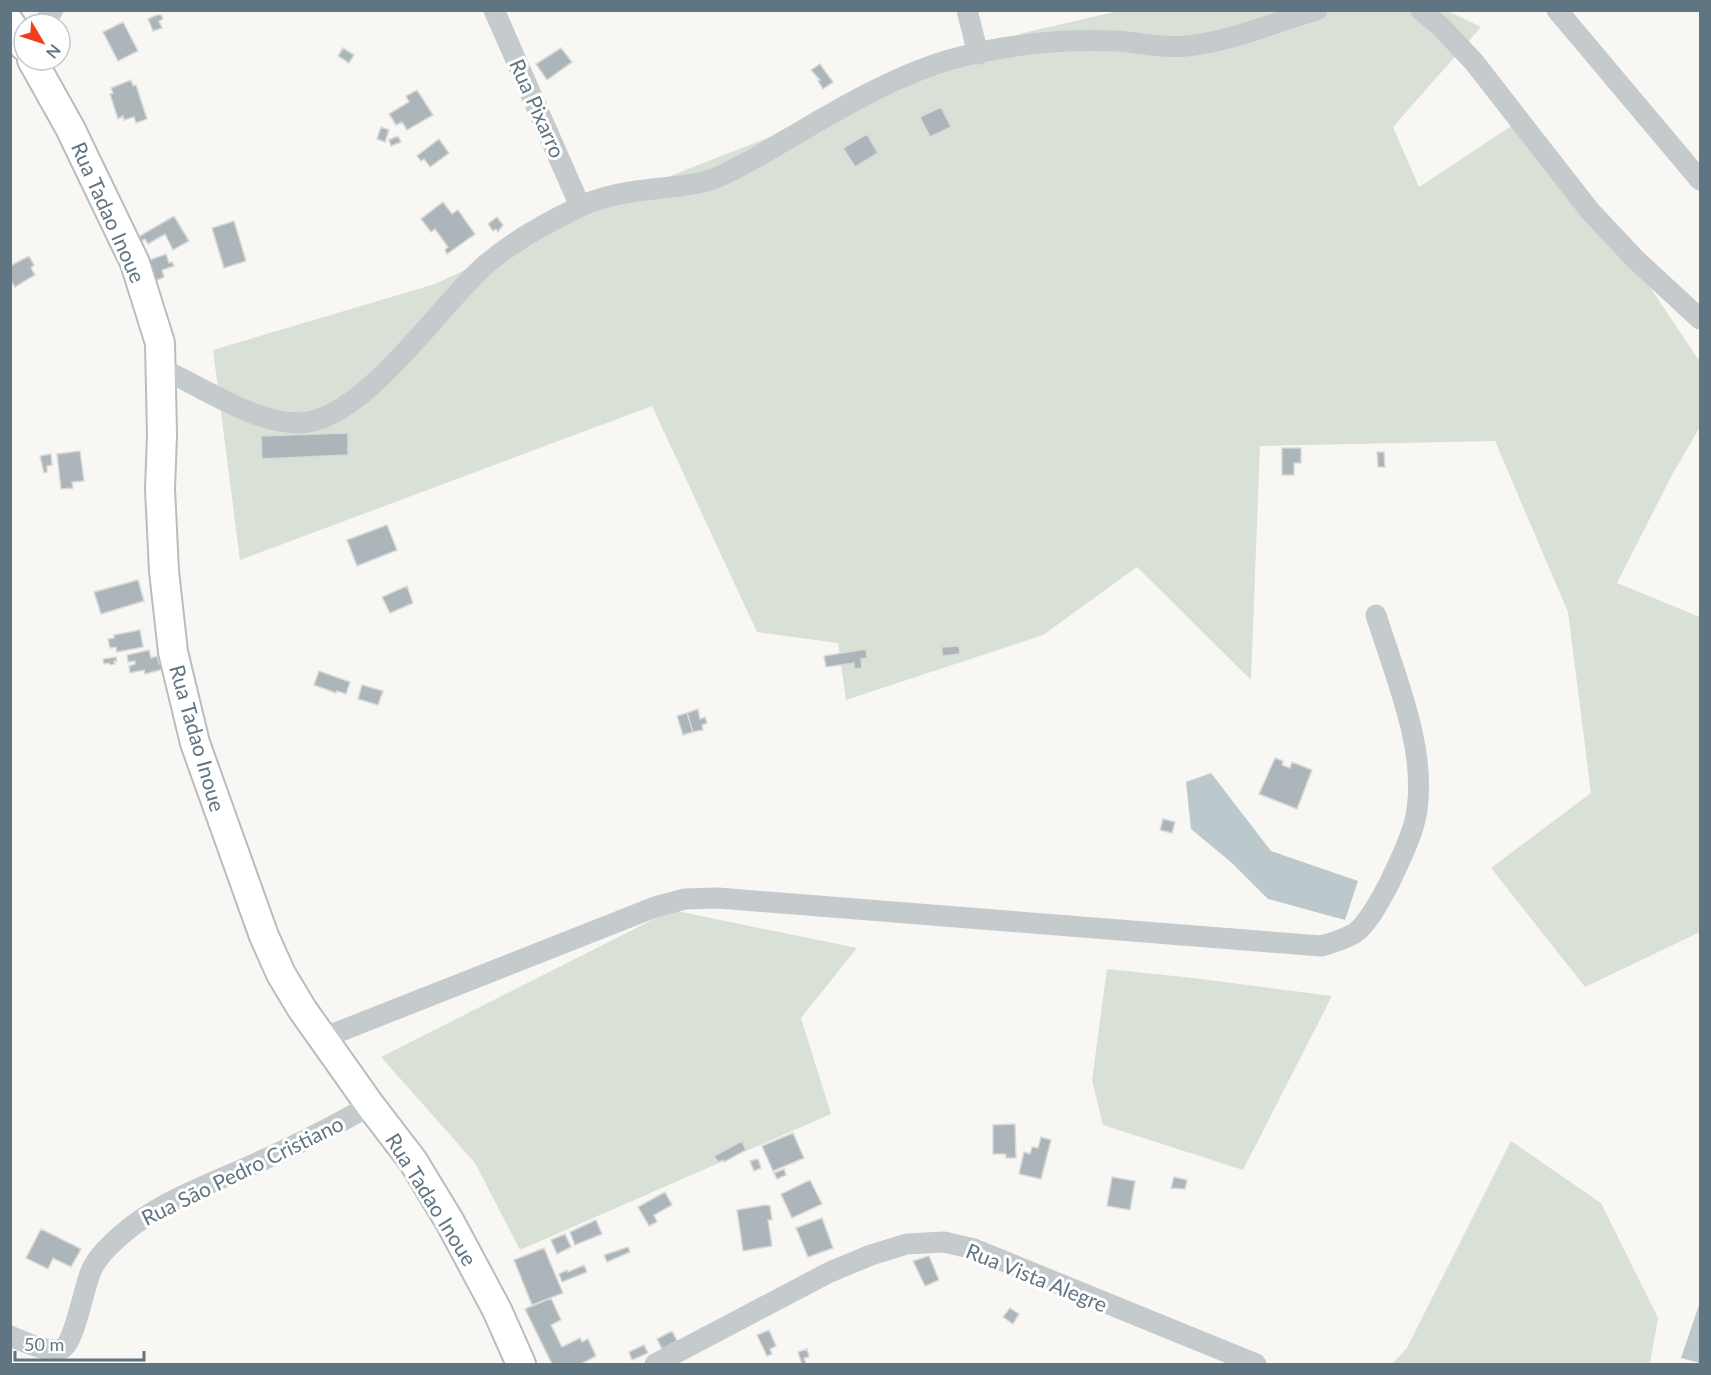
<svg xmlns="http://www.w3.org/2000/svg" width="1711" height="1375" viewBox="0 0 1711 1375" font-family="Lato,sans-serif">
<style>
.green{fill:#d9e0d5}
.water{fill:#bbc9cd}
.building{fill:#abb5ba;stroke:#d9d9d7;stroke-width:1.5}
.lines{fill:none;stroke-linecap:round;stroke-linejoin:round}
.secondary-casing{stroke:#b7bdc1;stroke-width:32}
.street{stroke:#c5cacd;stroke-width:21}
.secondary{stroke:#fff;stroke-width:28}
.labels{text-anchor:middle;dominant-baseline:central;stroke-width:6;stroke-linejoin:round;paint-order:stroke}
.street-label{font-size:21px;fill:#607582;stroke:#fff}
</style>
<rect width="100%" height="100%" fill="#f8f7f4"/>
<path class="green" d="M 1123,10 L 1448,11 L 1481,27 L 1393,127 L 1419,187 L 1522,119 L 1636,266 L 1700,362 L 1700,427 L 1672,475 L 1617,583 L 1700,617 L 1700,932 L 1585,987 L 1491,868 L 1591,793 L 1568,612 L 1495,441 L 1260,446 L 1251,680 L 1137,567 L 1043,635 L 846,700 L 838,643 L 757,632 L 652,406 L 240,560 L 213,350 L 435,284 L 627,193 L 828,114 L 1023,33 Z
M 672,910 L 857,948 L 801,1018 L 831,1114 L 520,1250 L 475,1163 L 381,1057 Z
M 1107,969 L 1193,978 L 1332,996 L 1243,1170 L 1103,1125 L 1092,1080 Z
M 1511,1141 L 1601,1203 L 1658,1318 L 1650,1364 L 1392,1364 L 1407,1348 Z"/>
<path class="water" d="M 1211,773 L 1271,851 L 1358,881 L 1345,920 L 1268,899 L 1232,863 L 1191,829 L 1186,782 Z
M 1700,1302 L 1700,1363 L 1681,1358 Z"/>
<path class="building" d="M 157,15 L 161,15 L 163,19 L 159,21 L 162,28 L 153,31 L 148,19 Z
M 123,22 L 138,51 L 118,61 L 103,32 Z
M 343,48 L 354,55 L 349,63 L 338,56 Z
M 561,48 L 572,62 L 547,80 L 536,64 Z
M 820,64 L 833,82 L 823,89 L 818,81 L 820,80 L 811,70 Z
M 131,80 L 133,86 L 136,85 L 147,119 L 136,123 L 134,117 L 124,120 L 123,116 L 118,119 L 110,94 L 113,93 L 111,88 Z
M 417,90 L 433,115 L 407,130 L 402,122 L 396,125 L 389,114 L 409,102 L 406,96 Z
M 941,107 L 951,127 L 930,137 L 920,117 Z
M 381,127 L 389,130 L 385,142 L 377,139 Z
M 867,134 L 878,153 L 855,167 L 843,148 Z
M 398,136 L 401,142 L 391,146 L 389,140 Z
M 439,139 L 449,153 L 430,167 L 424,159 L 421,161 L 417,156 Z
M 443,202 L 452,214 L 458,210 L 475,234 L 447,254 L 445,250 L 448,247 L 435,229 L 431,232 L 421,219 Z
M 174,216 L 189,241 L 173,250 L 165,234 L 148,244 L 145,239 L 141,241 L 138,237 Z
M 497,217 L 503,225 L 498,232 L 496,229 L 493,231 L 488,224 Z
M 234,221 L 246,261 L 224,268 L 212,228 Z
M 166,254 L 169,263 L 172,262 L 174,266 L 162,270 L 164,277 L 155,281 L 147,261 Z
M 29,256 L 34,265 L 31,268 L 35,275 L 15,287 L 10,279 L 10,266 Z
M 348,433 L 348,455 L 262,459 L 261,436 Z
M 1282,448 L 1301,448 L 1301,463 L 1294,463 L 1294,475 L 1282,475 Z
M 80,451 L 84,481 L 72,482 L 73,488 L 61,489 L 57,454 Z
M 1377,452 L 1384,452 L 1385,467 L 1378,467 Z
M 51,454 L 52,465 L 47,466 L 47,472 L 44,473 L 40,456 Z
M 387,525 L 397,550 L 357,566 L 347,540 Z
M 138,580 L 144,601 L 101,614 L 94,592 Z
M 407,586 L 413,603 L 390,613 L 382,597 Z
M 140,630 L 143,647 L 117,652 L 116,647 L 110,648 L 108,639 L 114,638 L 114,635 Z
M 959,646 L 960,654 L 942,656 L 942,647 Z
M 866,649 L 867,658 L 861,659 L 862,668 L 854,669 L 854,663 L 826,667 L 824,656 Z
M 149,650 L 151,658 L 157,656 L 159,664 L 163,664 L 164,669 L 145,674 L 144,670 L 130,673 L 129,666 L 135,664 L 135,661 L 128,662 L 127,655 Z
M 116,657 L 117,661 L 114,661 L 115,664 L 110,665 L 109,663 L 104,664 L 103,659 Z
M 319,671 L 350,682 L 346,694 L 337,691 L 336,693 L 314,685 Z
M 362,685 L 383,691 L 378,705 L 358,699 Z
M 698,709 L 700,719 L 705,717 L 707,723 L 702,725 L 703,730 L 693,732 L 687,713 Z
M 687,713 L 693,732 L 683,735 L 677,716 Z
M 1275,758 L 1283,761 L 1282,765 L 1290,768 L 1292,762 L 1312,770 L 1297,809 L 1259,794 Z
M 1163,819 L 1175,822 L 1172,833 L 1160,830 Z
M 1015,1124 L 1016,1158 L 1006,1158 L 1006,1154 L 993,1154 L 993,1125 Z
M 793,1133 L 804,1158 L 773,1171 L 762,1146 Z
M 1041,1137 L 1051,1140 L 1041,1179 L 1019,1174 L 1024,1152 L 1030,1154 L 1032,1147 L 1038,1148 Z
M 742,1141 L 746,1150 L 724,1162 L 723,1160 L 718,1162 L 714,1156 Z
M 758,1159 L 761,1168 L 754,1171 L 750,1161 Z
M 784,1169 L 786,1175 L 777,1179 L 774,1173 Z
M 1112,1177 L 1135,1181 L 1130,1210 L 1107,1206 Z
M 1174,1177 L 1187,1180 L 1185,1189 L 1171,1188 Z
M 810,1180 L 822,1204 L 792,1218 L 781,1194 Z
M 665,1192 L 672,1205 L 654,1215 L 657,1222 L 649,1226 L 638,1207 Z
M 766,1205 L 770,1206 L 772,1220 L 768,1220 L 772,1246 L 743,1251 L 737,1210 Z
M 822,1218 L 833,1248 L 808,1257 L 796,1228 Z
M 596,1220 L 602,1234 L 575,1245 L 570,1232 Z
M 41,1229 L 81,1249 L 71,1267 L 53,1258 L 48,1269 L 26,1258 Z
M 565,1234 L 571,1247 L 557,1254 L 551,1240 Z
M 628,1247 L 630,1252 L 607,1262 L 604,1255 Z
M 544,1248 L 563,1293 L 532,1305 L 514,1260 Z
M 929,1256 L 939,1280 L 925,1286 L 913,1261 Z
M 584,1265 L 587,1272 L 562,1282 L 559,1274 L 567,1270 L 568,1272 Z
M 551,1298 L 561,1320 L 551,1325 L 562,1347 L 580,1338 L 582,1342 L 588,1339 L 596,1356 L 581,1364 L 552,1364 L 525,1309 Z
M 1010,1308 L 1019,1314 L 1013,1324 L 1003,1317 Z
M 769,1330 L 776,1346 L 770,1349 L 772,1354 L 767,1356 L 757,1335 Z
M 672,1331 L 677,1341 L 662,1349 L 657,1339 Z
M 644,1345 L 648,1353 L 632,1360 L 629,1352 Z
M 807,1349 L 809,1357 L 804,1358 L 806,1364 L 802,1364 L 798,1352 Z"/>
<g class="lines">
<defs>
<path id="secondary" d="M 10,23 L 24,46
M 32,60 L 70,128 L 135,263 L 160,343 L 162,435 L 160,489 L 164,571 L 173,652 L 195,743 L 264,936 L 281,974 L 302,1009 L 370,1105 L 413,1161 L 450,1222 L 497,1310 L 521,1364"/>
</defs>
<use href="#secondary" class="secondary-casing"/>
<path class="street" d="M 494,10 L 580,206
M 967,10 L 978,54
M 1421,10 L 1441,27 L 1474,62 L 1590,211 L 1635,259 L 1700,319
M 1557,10 L 1700,180
M 43,24 L 53,10
M 162,369 C 203,387 253,423 299,423 C 362,422 437,309 483,267 C 510,243 542,225 575,209 C 602,195 633,191 662,188 C 680,186 697,185 713,179 C 741,168 766,151 793,136 C 840,108 897,75 949,60 C 1002,45 1061,39 1116,41 C 1139,42 1163,49 1186,46 C 1231,42 1274,22 1317,10
M 323,1038 L 655,907 L 685,899 L 718,898 L 1321,946 C 1332,943 1345,939 1355,933 C 1369,923 1381,898 1389,884 C 1398,864 1410,842 1415,820 C 1430,755 1395,676 1376,615
M 10,1336 C 22,1341 51,1355 63,1348 C 75,1340 84,1287 91,1271 C 97,1257 109,1246 120,1236 C 158,1202 206,1186 252,1165 C 292,1147 332,1128 370,1105
M 655,1364 L 830,1272 L 871,1255 L 907,1244 L 944,1242 L 974,1249 L 1256,1364"/>
<use href="#secondary" class="secondary"/>
</g>
<g class="labels">
<g class="street-label">
<text transform="translate(538 108) rotate(66)">Rua Pixarro</text>
<text transform="translate(109 212) rotate(66)">Rua Tadao Inoue</text>
<text transform="translate(198 738) rotate(74)">Rua Tadao Inoue</text>
<text transform="translate(242 1170) rotate(-26)">Rua São Pedro Cristiano</text>
<text transform="translate(432 1199) rotate(58)">Rua Tadao Inoue</text>
<text transform="translate(1037 1277) rotate(22)">Rua Vista Alegre</text>
</g>
</g>
<rect width="1711" height="1375" fill="none" stroke="#607582" stroke-width="24"/>
<g transform="translate(42 42) rotate(129)"><circle r="28" fill="#ffffff" stroke="#bfc8cd" stroke-width="1.5"/>
<path d="M0-4.5L10 22L0 15L-10 22Z" fill="#f13e1b"/>
<text y="-9" font-size="16" font-weight="bold" text-anchor="middle" fill="#607582">N</text>
</g>
<path d="M15 1351v9h129v-9" fill="none" stroke="#607582" stroke-width="3"/>
<text x="24" y="1351" font-size="18" fill="#607582" stroke="#ffffff" stroke-width="4.5" paint-order="stroke">50 m</text>
</svg>
